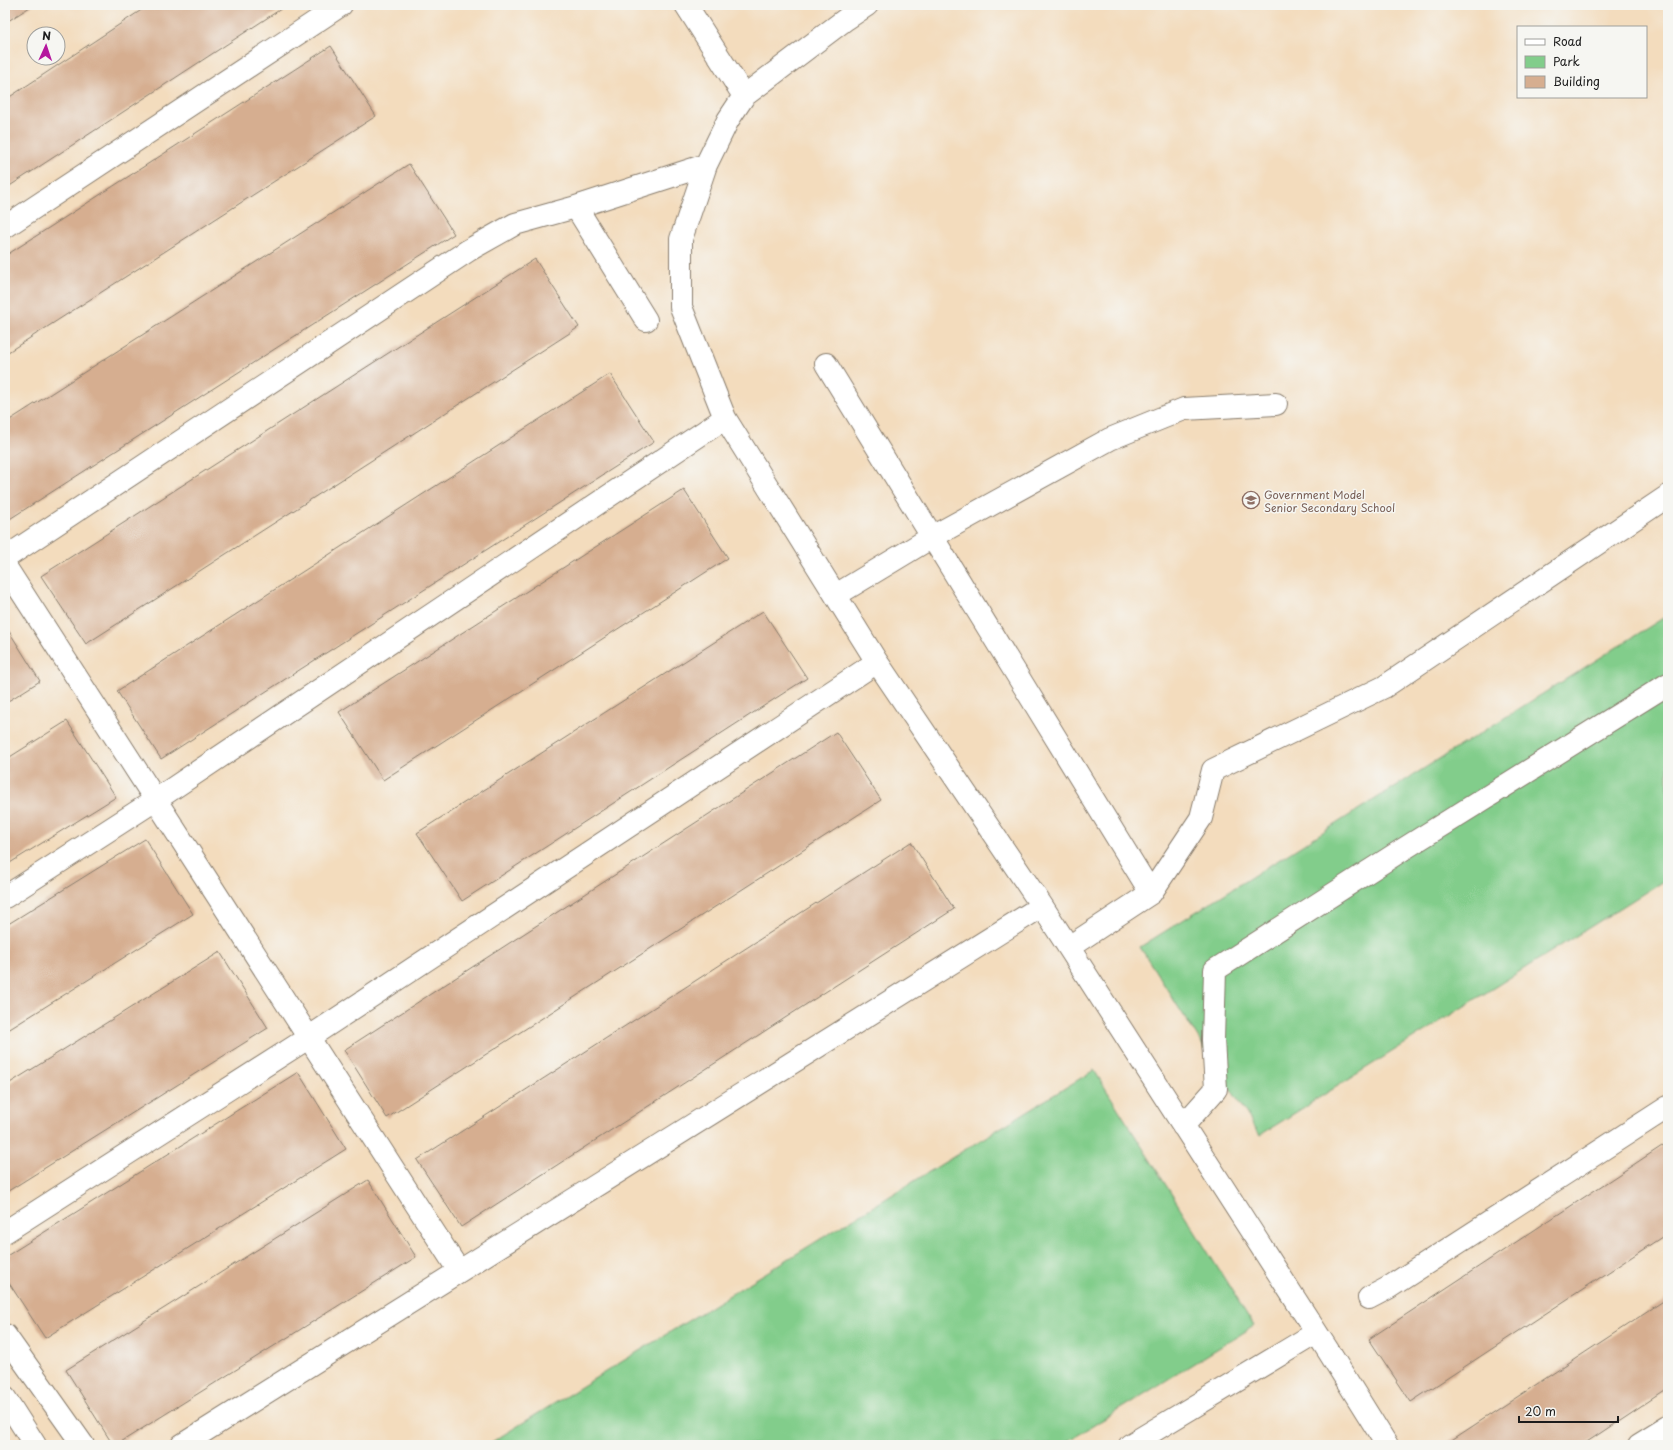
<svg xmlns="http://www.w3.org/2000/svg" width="1673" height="1450" viewBox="0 0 1673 1450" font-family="'Playpen Sans',sans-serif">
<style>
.green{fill:#82cd8b;stroke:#4f7454}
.building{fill:#d6ae90}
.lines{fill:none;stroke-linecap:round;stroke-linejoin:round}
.minor-casing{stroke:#887c6c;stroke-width:24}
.major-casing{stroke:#887c6c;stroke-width:24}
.minor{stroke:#fff;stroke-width:22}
.major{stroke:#fff;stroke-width:22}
.labels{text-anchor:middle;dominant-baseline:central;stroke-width:3;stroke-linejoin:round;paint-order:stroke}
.education-label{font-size:11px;fill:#785e54;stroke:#f6f6f2;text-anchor:start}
</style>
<rect width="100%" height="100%" fill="#f6f6f2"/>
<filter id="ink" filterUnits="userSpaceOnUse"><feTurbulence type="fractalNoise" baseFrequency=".025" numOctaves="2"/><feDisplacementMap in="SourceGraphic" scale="8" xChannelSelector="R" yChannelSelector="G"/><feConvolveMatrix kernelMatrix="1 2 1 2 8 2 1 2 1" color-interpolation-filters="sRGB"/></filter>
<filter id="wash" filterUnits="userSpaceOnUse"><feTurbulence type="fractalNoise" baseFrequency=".012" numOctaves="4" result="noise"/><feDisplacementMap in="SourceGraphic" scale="16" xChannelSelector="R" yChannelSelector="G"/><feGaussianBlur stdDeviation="0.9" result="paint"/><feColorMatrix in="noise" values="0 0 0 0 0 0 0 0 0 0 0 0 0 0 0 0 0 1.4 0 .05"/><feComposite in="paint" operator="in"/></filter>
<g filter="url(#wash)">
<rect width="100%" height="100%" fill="#f3dcbd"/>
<path class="green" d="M 1668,615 L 1668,878 L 1260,1135 L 1140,947 Z
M 1094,1070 L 1254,1326 L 1062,1445 L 487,1445 Z"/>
<g id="blocks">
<path class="building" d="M 5,5 L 33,5 L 5,23 Z
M 149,5 L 287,5 L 5,189 L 5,100 Z
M 331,46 L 376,116 L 5,354 L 5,256 Z
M 409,164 L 454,234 L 5,522 L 5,423 Z
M 535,259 L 579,327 L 86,644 L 41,576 Z
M 610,374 L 654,442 L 161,759 L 117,691 Z
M 684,490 L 728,558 L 383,780 L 339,712 Z
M 763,611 L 807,678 L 462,901 L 417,833 Z
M 5,625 L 40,681 L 5,703 Z
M 67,721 L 116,797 L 5,866 L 5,760 Z
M 836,732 L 881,800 L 387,1118 L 344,1050 Z
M 145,839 L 193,914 L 5,1032 L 5,926 Z
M 911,842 L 954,909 L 461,1227 L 417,1160 Z
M 220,952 L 268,1028 L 5,1193 L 5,1086 Z
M 298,1072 L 346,1149 L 45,1338 L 5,1277 L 5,1257 Z
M 1668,1142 L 1668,1233 L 1411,1402 L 1369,1339 Z
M 368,1180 L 416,1257 L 116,1445 L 113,1445 L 66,1370 Z
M 1668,1298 L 1668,1388 L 1593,1438 L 1582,1445 L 1444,1445 Z"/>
</g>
</g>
<g filter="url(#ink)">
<use href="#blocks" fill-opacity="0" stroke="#887c6c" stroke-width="1"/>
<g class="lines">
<defs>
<path id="minor" d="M 686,5 L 744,96
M 867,5 L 846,19 L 744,96 L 728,120 L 706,165 L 681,239 L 681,307 L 725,418 L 877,662 L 1042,906 L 1329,1352 L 1387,1445
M 576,207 L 646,320
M 5,227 L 341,5
M 826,364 L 1151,893
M 5,558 L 469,250 L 515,224 L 576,207 L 706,165
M 5,566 C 157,800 307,1036 459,1271
M 836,595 L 932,537 L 1110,439 L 1184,409 L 1276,404
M 5,897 L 157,799 L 725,418
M 1069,947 L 1151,893 L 1201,818 L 1213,770 L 1384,687 L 1668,496
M 1183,1126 L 1216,1089 L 1213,1040 L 1215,970 L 1402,850 L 1668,684
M 5,1232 L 308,1038 L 877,662
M 1369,1298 L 1388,1288 L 1668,1107
M 5,1335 L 83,1445
M 182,1445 L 1042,906
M 1130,1445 L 1316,1333
M 1639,1445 L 1668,1427"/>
<path id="major" d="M 5,1398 L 35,1445"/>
</defs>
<use href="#minor" class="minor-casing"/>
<use href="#major" class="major-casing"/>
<use href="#minor" class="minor"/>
<use href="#major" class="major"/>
</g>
</g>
<defs>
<symbol id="school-ring" viewBox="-11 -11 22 22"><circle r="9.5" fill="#f6f6f2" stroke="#8d6e63" stroke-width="1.5"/><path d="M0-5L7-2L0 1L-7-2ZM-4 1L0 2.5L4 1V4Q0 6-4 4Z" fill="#8d6e63"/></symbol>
</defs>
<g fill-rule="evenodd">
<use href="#school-ring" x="1241" y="490" width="20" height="20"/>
</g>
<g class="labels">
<g class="education-label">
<text x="1264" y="494">Government Model<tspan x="1264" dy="13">Senior Secondary School</tspan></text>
</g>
</g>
<rect width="1673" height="1450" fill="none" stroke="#f6f6f2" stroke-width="20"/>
<rect x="1517" y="26" width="130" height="72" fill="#f6f6f2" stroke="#9f9f9c"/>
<rect x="1525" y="39" width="20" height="6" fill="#ffffff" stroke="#9f9f9c"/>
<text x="1553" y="46" font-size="12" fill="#1c1c1c">Road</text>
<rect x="1525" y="56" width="20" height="12" fill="#82cd8b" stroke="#9f9f9c"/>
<text x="1553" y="66" font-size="12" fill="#1c1c1c">Park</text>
<rect x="1525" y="76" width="20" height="12" fill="#d6ae90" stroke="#9f9f9c"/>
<text x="1553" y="86" font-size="12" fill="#1c1c1c">Building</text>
<g transform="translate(46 46) rotate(3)"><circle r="19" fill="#f6f6f2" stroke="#9f9f9c"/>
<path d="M0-3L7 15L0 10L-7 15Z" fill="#b5179e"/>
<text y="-6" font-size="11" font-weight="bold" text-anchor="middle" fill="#1c1c1c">N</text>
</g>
<path d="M1519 1416v6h99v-6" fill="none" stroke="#1c1c1c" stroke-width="2"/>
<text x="1525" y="1416" font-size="12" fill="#1c1c1c" stroke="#f6f6f2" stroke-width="3" paint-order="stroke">20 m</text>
</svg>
